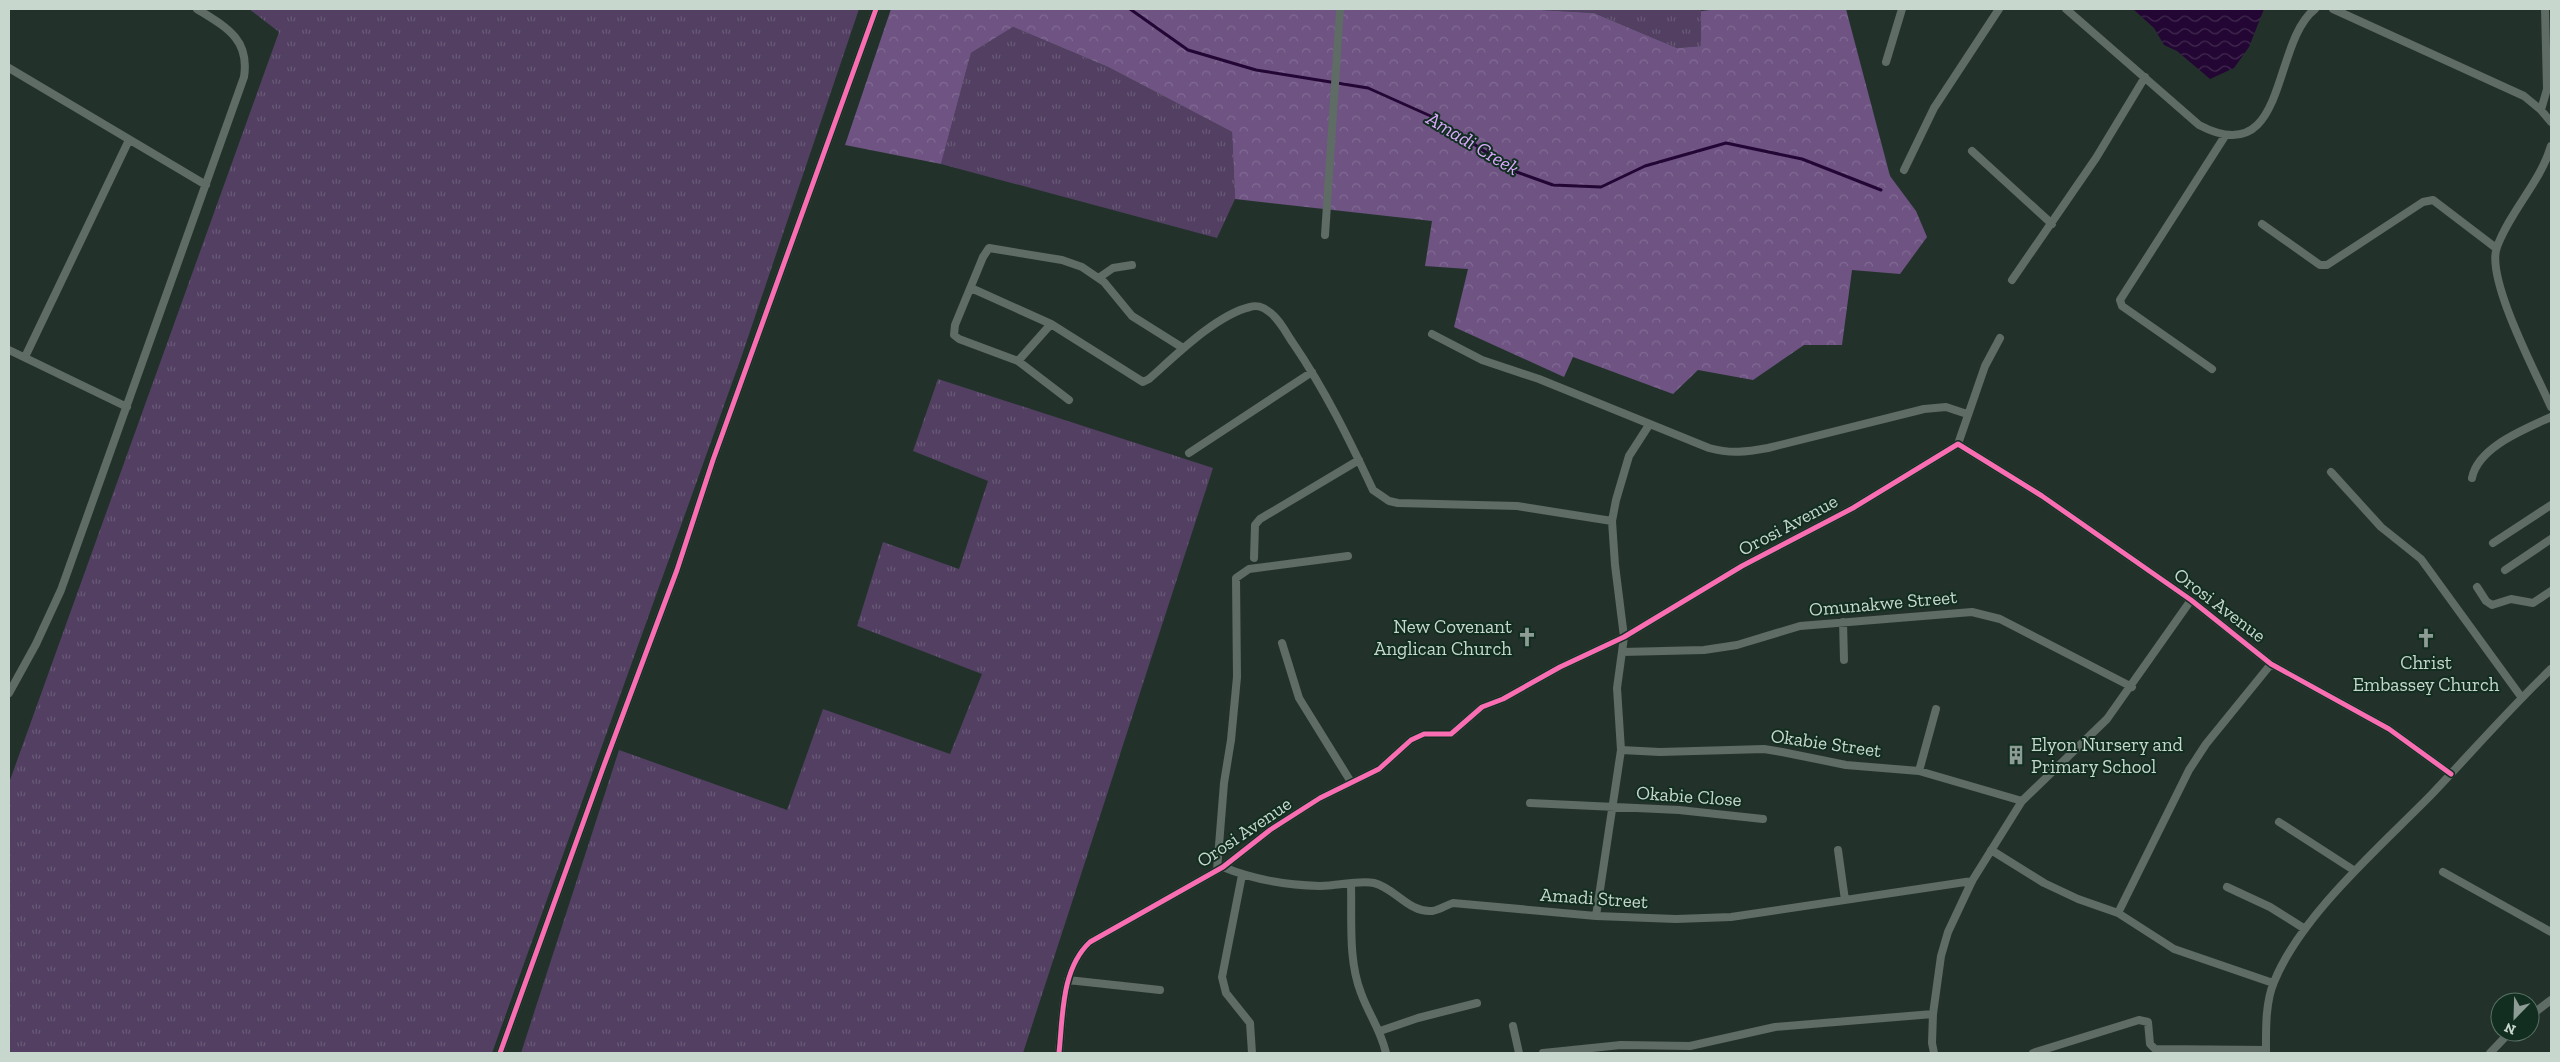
<svg xmlns="http://www.w3.org/2000/svg" width="2560" height="1062" viewBox="0 0 2560 1062" font-family="'Zilla Slab',serif">
<style>
.grass{fill:url(#grass-tufts)}
.forest{fill:url(#forest-crowns)}
.water{fill:url(#water-waves)}
.lines{fill:none;stroke-linecap:round;stroke-linejoin:round}
.stream{stroke:#230634;stroke-width:3}
.minor{stroke:#5f6b65;stroke-width:8}
.cycleway-casing{stroke:#122e21;stroke-width:8}
.cycleway{stroke:#f96db3;stroke-width:5}
.labels{text-anchor:middle;dominant-baseline:central;stroke-width:4;stroke-linejoin:round;paint-order:stroke}
.street-label{font-size:19px;fill:#c7d7ce;stroke:#122e21}
.poi-label{font-size:19px;fill:#c7d7ce;stroke:#122e21;text-anchor:end}
.water-label{font-size:20px;font-style:italic;fill:#dba9fd;stroke:#122e21}
</style>
<defs>
<pattern id="grass-tufts" width="24" height="20" patternUnits="userSpaceOnUse" patternTransform="scale(1.25)"><rect width="24" height="20" fill="#523f62"/><path d="M3 7l-1-3M5 7V3M7 7l1-3M15 17l-1-3M17 17v-4M19 17l1-3" fill="none" stroke="#695a77"/></pattern>
<pattern id="forest-crowns" width="20" height="18" patternUnits="userSpaceOnUse" patternTransform="scale(1.25)"><rect width="20" height="18" fill="#6e5383"/><path d="M2 6a3 3 0 1 1 6 0M12 15a3 3 0 1 1 6 0" fill="none" stroke="#816b93"/></pattern>
<pattern id="water-waves" width="16" height="10" patternUnits="userSpaceOnUse" patternTransform="scale(1.25)"><rect width="16" height="10" fill="#230634"/><path d="M0 5q4-4 8 0t8 0" fill="none" stroke="#412a50"/></pattern>
</defs>
<rect width="100%" height="100%" fill="#22322a"/>
<path class="grass" d="M 249,9 L 859,9 L 741,358 L 492,1053 L 9,1053 L 9,783 L 279,32 Z
M 1524,9 L 1701,9 L 1701,46 L 1677,48 L 1594,13 Z
M 1013,27 L 1108,67 L 1232,132 L 1235,199 L 1217,238 L 941,164 L 971,53 Z
M 938,379 L 1213,468 L 1023,1053 L 521,1053 L 619,750 L 787,810 L 823,709 L 950,754 L 982,674 L 857,626 L 883,542 L 959,569 L 988,481 L 913,451 Z"/>
<path class="forest" d="M 891,9 L 1524,9 L 1594,13 L 1677,48 L 1701,46 L 1701,11 L 1719,9 L 1846,9 L 1890,176 L 1916,211 L 1927,237 L 1900,274 L 1852,270 L 1842,345 L 1804,345 L 1753,380 L 1698,370 L 1673,394 L 1573,357 L 1564,377 L 1454,327 L 1468,269 L 1425,266 L 1432,221 L 1235,199 L 1232,132 L 1108,67 L 1013,27 L 971,53 L 941,164 L 845,145 Z"/>
<path class="water" d="M 2133,9 L 2264,9 L 2249,47 L 2234,68 L 2210,79 L 2177,51 L 2164,45 L 2154,28 Z"/>
<g class="lines">
<path class="stream" d="M 1130,9 L 1188,50 L 1256,70 L 1368,88 L 1435,118 L 1514,171 L 1553,185 L 1601,187 L 1645,166 L 1726,143 L 1802,159 L 1881,190"/>
<path class="minor" d="M 2066,9 L 2199,125 C 2288,172 2271,43 2315,9
M 2333,9 L 2524,96 L 2541,110 L 2551,122
M 1886,62 L 1902,9
M 9,68 L 206,185
M 2541,110 L 2547,89 L 2545,9
M 2551,146 C 2540,183 2510,211 2497,247 C 2485,278 2537,375 2551,407
M 1972,151 L 2052,224
M 1904,170 L 1934,108 L 1999,9
M 2262,224 L 2320,265 L 2327,265 L 2423,202 L 2433,200 L 2496,248
M 1325,235 L 1340,9
M 1100,277 L 1113,268 L 1132,265
M 2012,280 L 2096,158 L 2145,77
M 971,288 L 1051,324 L 1143,382 L 1149,379 C 1175,356 1216,315 1250,307 C 1256,305 1263,307 1268,311 C 1279,318 1286,333 1293,343 C 1325,390 1349,439 1373,490 L 1389,501 L 1398,503 L 1517,506 L 1612,521
M 1432,334 L 1482,360 L 1539,379 L 1709,448 C 1731,454 1746,452 1768,448 L 1924,409 L 1946,407 L 1967,414
M 9,350 L 127,407
M 25,357 L 129,140
M 1018,361 L 1051,324
M 2212,369 L 2122,306 L 2120,300 L 2225,136
M 1069,400 L 1018,361 L 959,339 L 954,335 L 955,325 L 983,257 L 989,248 L 1062,260 L 1082,267 L 1104,282 L 1132,316 L 1183,348
M 1958,444 L 1985,366 L 2000,338
M 1189,453 L 1312,372
M 2331,472 L 2381,527 L 2421,559 L 2522,698
M 2472,478 C 2478,447 2525,429 2551,417
M 2493,543 L 2551,505
M 1254,558 L 1255,525 L 1260,519 L 1359,460
M 2505,570 L 2551,539
M 2477,587 L 2486,601 L 2492,605 L 2511,599 L 2533,603 L 2551,591
M 1843,622 L 1844,660
M 1282,643 L 1299,698 L 1351,782
M 1622,652 L 1704,650 L 1737,645 L 1800,626 L 1972,612 L 2000,619 L 2132,687
M 9,693 L 36,644 L 61,590 L 244,77 C 250,39 226,27 197,9
M 1621,750 L 1660,752 L 1764,749 L 1782,752 L 1846,765 L 1919,771 L 2022,801
M 1919,771 L 1936,709
M 1530,803 L 1679,810 L 1763,819
M 2279,822 L 2355,871
M 1838,850 L 1845,900
M 1991,850 L 2044,883 L 2078,899 L 2118,913 L 2174,949 L 2273,983
M 1223,867 C 1254,880 1286,885 1320,886 C 1338,886 1358,880 1374,883 C 1395,888 1409,913 1432,911 C 1440,910 1446,905 1453,903 L 1596,916 L 1676,919 L 1731,917 L 1972,881
M 1217,870 L 1224,783 L 1231,740 L 1237,677 L 1236,578 L 1249,569 L 1348,556
M 2443,872 L 2551,932
M 1242,875 L 1222,977 L 1226,993 L 1250,1023 L 1252,1053
M 1351,885 C 1352,919 1348,960 1361,993 C 1369,1015 1380,1028 1386,1053
M 2227,887 L 2270,907 L 2305,929
M 2118,913 L 2189,770 L 2206,744 L 2271,664
M 1596,916 L 1621,750 L 1617,688 L 1624,637 L 1615,565 L 1612,521 L 1616,500 L 1629,456 L 1649,425
M 1068,980 L 1160,990
M 2530,1016 L 2551,1000
M 1513,1026 L 1519,1053
M 1380,1031 L 1418,1018 L 1477,1003
M 500,1053 L 603,768 L 677,570 L 713,460 L 876,9
M 1059,1053 C 1063,1016 1061,969 1090,942 L 1223,867 L 1270,830 L 1320,798 L 1379,769 L 1411,740 L 1424,734 L 1451,734 L 1482,707 L 1503,699 L 1560,667 L 1624,637 L 1742,566 L 1853,508 L 1958,444 L 2042,496 L 2191,600 L 2271,664 L 2389,729 L 2451,774
M 1543,1053 L 1621,1045 L 1690,1046 L 1775,1027 L 1933,1014
M 1934,1053 L 1932,1043 L 1933,1014 L 1941,956 L 1948,932 L 1972,881 L 2022,801 L 2107,719 L 2191,600
M 2033,1053 L 2139,1020 L 2148,1022 L 2150,1044 L 2155,1049 L 2266,1050
M 2266,1053 C 2266,1031 2265,1003 2274,982 C 2301,915 2380,847 2431,795 C 2471,753 2509,709 2551,669
M 2490,1053 L 2510,1032"/>
<defs>
<path id="cycleway" d="M 500,1053 L 603,768 L 677,570 L 713,460 L 876,9
M 1059,1053 C 1063,1016 1061,969 1090,942 L 1223,867 L 1270,830 L 1320,798 L 1379,769 L 1411,740 L 1424,734 L 1451,734 L 1482,707 L 1503,699 L 1560,667 L 1624,637 L 1742,566 L 1853,508 L 1958,444 L 2042,496 L 2191,600 L 2271,664 L 2389,729 L 2451,774"/>
</defs>
<use href="#cycleway" class="cycleway-casing"/>
<use href="#cycleway" class="cycleway"/>
</g>
<defs>
<symbol id="church-bare" viewBox="-9 -9 18 18"><path d="M-1.2-6h2.4v3.5h3.3v2.4h-3.3V6h-2.4V-.1h-3.3v-2.4h3.3Z" fill="#8d9d95" stroke="#122e21" stroke-width="2.5" paint-order="stroke"/></symbol>
<symbol id="building-bare" viewBox="-9 -9 18 18"><path d="M-4-6H4V6H1V3H-1V6H-4ZM-2.5-4.3h1.7v1.8h-1.7ZM.8-4.3h1.7v1.8H.8ZM-2.5-1h1.7V.8h-1.7ZM.8-1h1.7V.8H.8Z" fill="#8d9d95" stroke="#122e21" stroke-width="2.5" paint-order="stroke"/></symbol>
</defs>
<g fill-rule="evenodd">
<use href="#church-bare" x="1513" y="623" width="28" height="28"/>
<use href="#church-bare" x="2412" y="624" width="28" height="28"/>
<use href="#building-bare" x="2002" y="741" width="28" height="28"/>
</g>
<g class="labels">
<g class="street-label">
<text transform="translate(1788 525) rotate(-28)">Orosi Avenue</text>
<text transform="translate(1883 603) rotate(-5)">Omunakwe Street</text>
<text transform="translate(2220 605) rotate(37)">Orosi Avenue</text>
<text transform="translate(1826 743) rotate(8)">Okabie Street</text>
<text transform="translate(1689 796) rotate(4)">Okabie Close</text>
<text transform="translate(1244 832) rotate(-34)">Orosi Avenue</text>
<text transform="translate(1594 898) rotate(4)">Amadi Street</text>
</g>
<g class="poi-label">
<text x="1512" y="626">New Covenant<tspan x="1512" dy="22">Anglican Church</tspan></text>
<text x="2426" y="662" text-anchor="middle">Christ<tspan x="2426" dy="22">Embassey Church</tspan></text>
<text x="2031" y="744" text-anchor="start">Elyon Nursery and<tspan x="2031" dy="22">Primary School</tspan></text>
</g>
<g class="water-label">
<text transform="translate(1473 143) rotate(31)">Amadi Creek</text>
</g>
</g>
<rect width="2560" height="1062" fill="none" stroke="#c7d7ce" stroke-width="20"/>
<g transform="translate(2515 1017) rotate(203)"><circle r="24" fill="#122e21" stroke="#5a7266"/>
<path d="M0-4L9 19L0 12L-9 19Z" fill="#8d9d95"/>
<text y="-8" font-size="14" font-weight="bold" text-anchor="middle" fill="#c7d7ce">N</text>
</g>
</svg>
